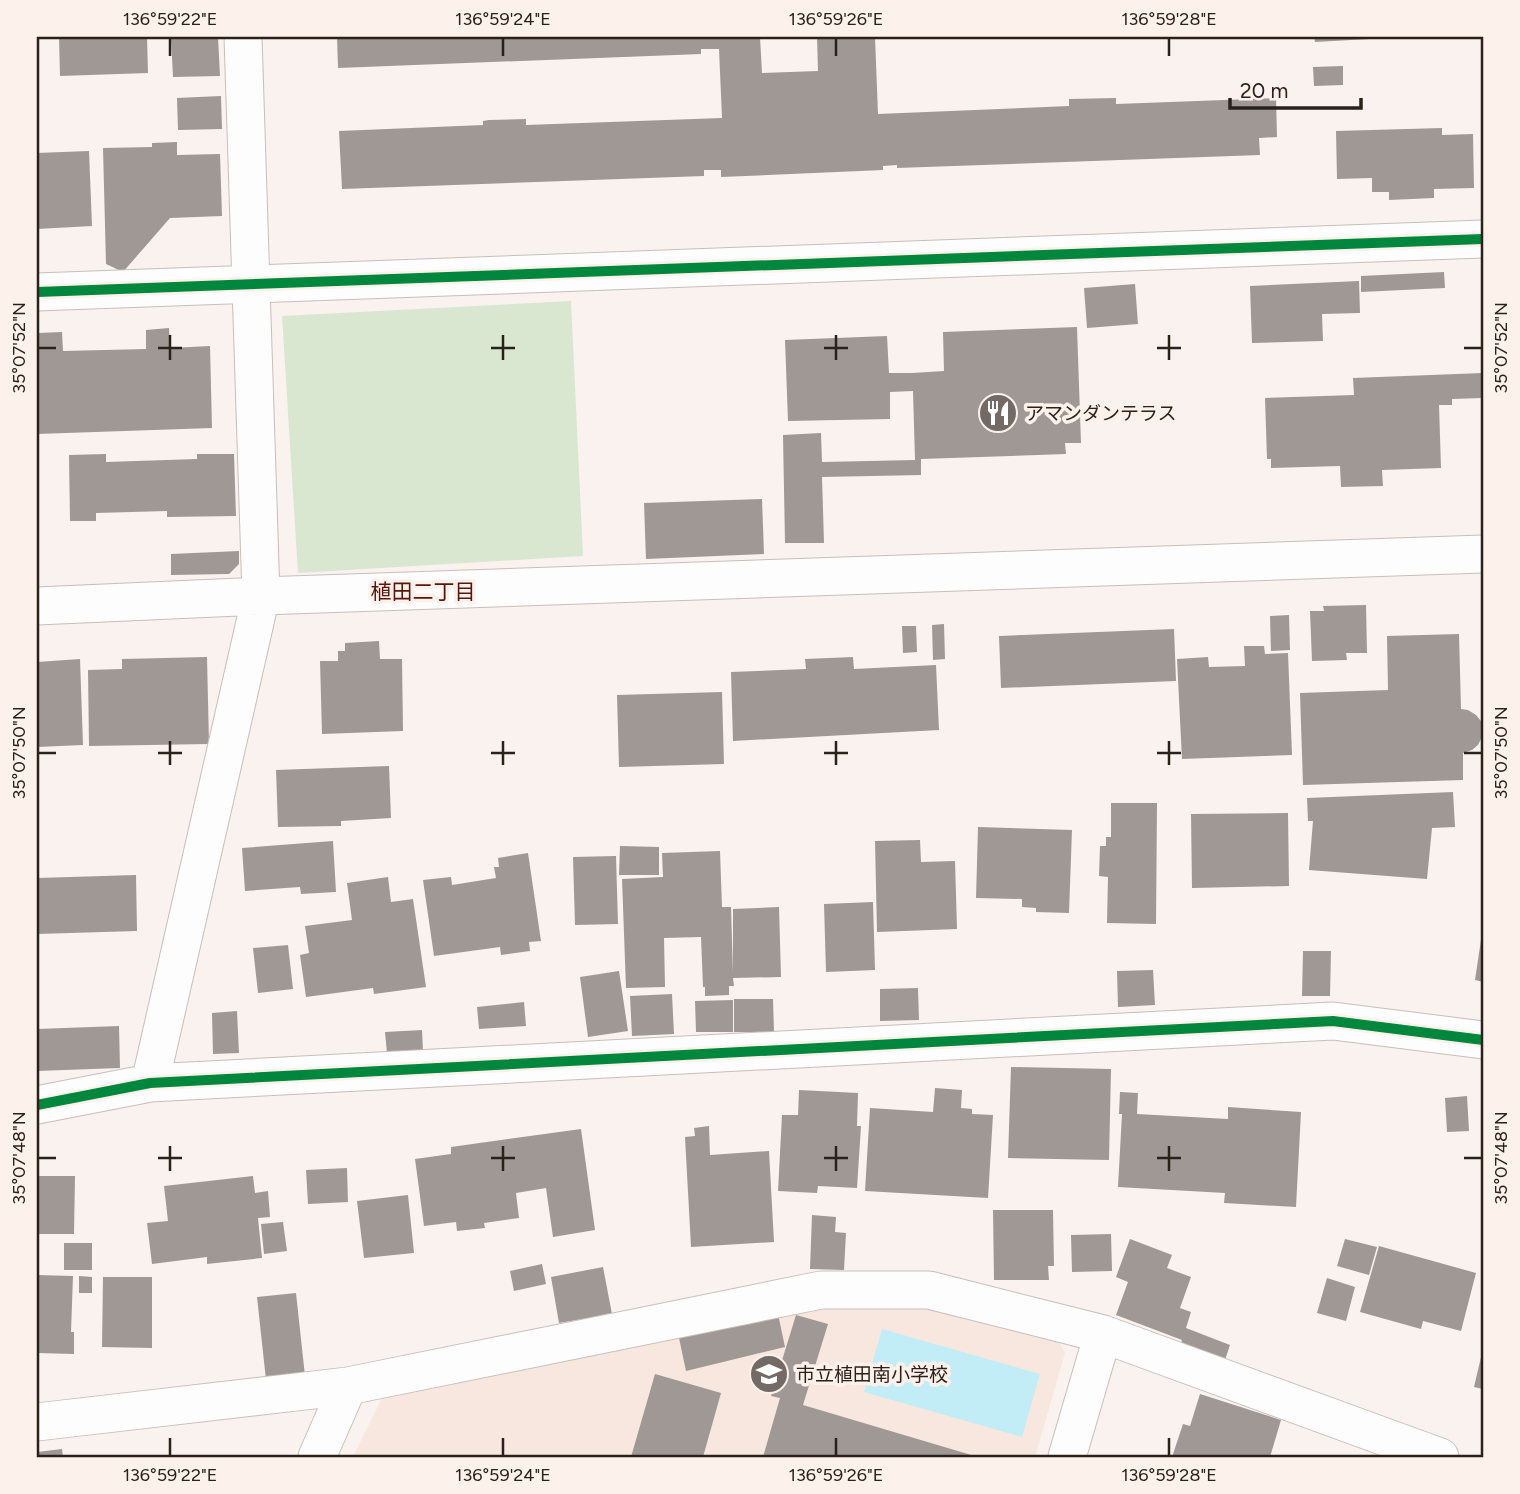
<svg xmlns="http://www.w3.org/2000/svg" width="1520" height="1494" viewBox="0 0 1520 1494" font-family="Figtree,'Noto Sans JP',sans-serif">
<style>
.built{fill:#f7e7df}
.green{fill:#d9e7d1}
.water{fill:#c2ecf6}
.building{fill:#a09895}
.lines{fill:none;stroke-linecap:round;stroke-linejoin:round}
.minor-casing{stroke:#c7bfba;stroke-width:39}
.minor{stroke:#fefdfd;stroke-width:37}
.cycleway-casing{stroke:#fdf1eb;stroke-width:15}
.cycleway{stroke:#00873e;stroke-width:10}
.ticks{fill:none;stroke:#2b211b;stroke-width:2.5}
.labels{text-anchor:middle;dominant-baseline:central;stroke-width:7;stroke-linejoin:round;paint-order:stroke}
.poi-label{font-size:19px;fill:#2b211b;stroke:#fdf1eb;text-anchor:start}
.neighbourhood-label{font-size:21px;fill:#58140e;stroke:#fdf1eb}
.neatline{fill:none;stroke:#2b211b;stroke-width:2.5}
.ticks-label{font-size:18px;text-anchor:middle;fill:#2b211b}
</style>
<rect width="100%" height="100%" fill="#f9f2ef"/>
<path class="built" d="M 942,1307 L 1056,1337 L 1065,1353 L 1035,1457 L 353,1457 L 384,1394 L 779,1309 Z"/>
<path class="green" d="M 571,301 L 583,556 L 298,573 L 282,316 Z"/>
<path class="water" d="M 882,1329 L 1040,1374 L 1022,1437 L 864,1392 Z"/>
<path class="building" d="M 59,37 L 147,37 L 148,73 L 60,76 Z
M 171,37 L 218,37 L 220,76 L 173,77 Z
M 337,37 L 760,37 L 762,73 L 818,71 L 817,37 L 875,37 L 878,114 L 1069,106 L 1069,99 L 1116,98 L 1116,104 L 1276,98 L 1277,137 L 1259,138 L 1260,155 L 897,168 L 897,165 L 883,166 L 883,170 L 721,177 L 721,170 L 704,170 L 704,176 L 342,189 L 339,131 L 483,125 L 483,121 L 489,120 L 526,119 L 526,125 L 722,118 L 719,49 L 701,49 L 701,54 L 338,68 Z
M 1314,37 L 1370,37 L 1370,39 L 1315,42 Z
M 1343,66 L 1343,85 L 1314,86 L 1313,67 Z
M 221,96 L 222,129 L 178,130 L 177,98 Z
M 1442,128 L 1442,135 L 1473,134 L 1474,188 L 1434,189 L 1434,198 L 1389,200 L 1389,192 L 1372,192 L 1372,178 L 1337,179 L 1336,131 Z
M 177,142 L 177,155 L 220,154 L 222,216 L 170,218 L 123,272 L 106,264 L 103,148 L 152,147 L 152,143 Z
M 89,151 L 92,226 L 37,229 L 37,153 Z
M 1444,272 L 1445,288 L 1361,292 L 1361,276 Z
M 1359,281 L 1360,313 L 1322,314 L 1323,341 L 1252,343 L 1250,286 Z
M 1135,284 L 1138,324 L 1087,328 L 1084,288 Z
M 1077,327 L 1081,443 L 1065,443 L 1066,454 L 921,459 L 921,475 L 822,477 L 824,543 L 785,543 L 783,435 L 821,433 L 822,462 L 915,460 L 913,391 L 890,392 L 890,419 L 788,421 L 785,340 L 887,336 L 889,373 L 912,373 L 944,371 L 943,332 Z
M 169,328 L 170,348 L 210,346 L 212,428 L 37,434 L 38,333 L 62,332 L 63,351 L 146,349 L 146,330 Z
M 1483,373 L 1483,398 L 1452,399 L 1452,405 L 1439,405 L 1441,468 L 1382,470 L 1383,486 L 1341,487 L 1340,466 L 1271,468 L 1271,459 L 1267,459 L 1265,398 L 1354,395 L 1353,378 Z
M 106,454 L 106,462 L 197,459 L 197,454 L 234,454 L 236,516 L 167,517 L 167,511 L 96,513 L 96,521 L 70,521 L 69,455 Z
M 762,499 L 764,554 L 646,559 L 644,503 Z
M 239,551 L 239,564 L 229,574 L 171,575 L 171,554 Z
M 1366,605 L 1367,653 L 1346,653 L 1347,660 L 1312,661 L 1310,611 L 1324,611 L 1323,606 Z
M 1289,615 L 1290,650 L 1271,651 L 1270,616 Z
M 944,624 L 945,659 L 933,660 L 932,625 Z
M 902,626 L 916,626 L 917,652 L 903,653 Z
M 1174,629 L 1176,681 L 1001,688 L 999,636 Z
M 1459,634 L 1461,709 L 1468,710 L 1476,715 L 1481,721 L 1483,730 L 1482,737 L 1478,745 L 1472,750 L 1463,753 L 1463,780 L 1303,785 L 1300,693 L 1388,690 L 1387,636 Z
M 379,641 L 380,659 L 402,659 L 403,731 L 322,734 L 320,661 L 338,661 L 338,651 L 345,651 L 345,643 Z
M 1244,646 L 1264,646 L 1265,654 L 1288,653 L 1292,755 L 1182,759 L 1177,659 L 1208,657 L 1209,667 L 1245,666 Z
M 207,657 L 209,744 L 89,746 L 88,670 L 122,669 L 122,659 Z
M 853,657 L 854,669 L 936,665 L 939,730 L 733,741 L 731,672 L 806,669 L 805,659 Z
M 80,659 L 83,745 L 37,747 L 37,662 Z
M 722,692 L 724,764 L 619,767 L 617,695 Z
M 389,766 L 391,818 L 341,821 L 341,826 L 278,827 L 276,770 Z
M 1453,792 L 1455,827 L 1432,828 L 1427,879 L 1309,870 L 1313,821 L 1308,821 L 1307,798 Z
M 1111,803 L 1157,803 L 1156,924 L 1107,923 L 1108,877 L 1099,876 L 1100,846 L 1106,846 L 1106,837 L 1111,837 Z
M 1288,813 L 1289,886 L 1192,888 L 1191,814 Z
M 978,827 L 1072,830 L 1069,913 L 1036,912 L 1036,908 L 1022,907 L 1022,899 L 976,898 Z
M 920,840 L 921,862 L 955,861 L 957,929 L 877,932 L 875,841 Z
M 333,841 L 336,892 L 301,894 L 300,887 L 245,891 L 242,848 Z
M 620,846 L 659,847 L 659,875 L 619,875 Z
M 720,851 L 722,907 L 731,907 L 733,973 L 733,909 L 779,907 L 781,977 L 733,978 L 734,986 L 729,986 L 729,995 L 705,996 L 705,987 L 703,987 L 701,937 L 664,938 L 665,987 L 626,988 L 622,879 L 663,877 L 662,853 Z
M 528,853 L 541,941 L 529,942 L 530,951 L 501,955 L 500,947 L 434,956 L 423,880 L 451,877 L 452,885 L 496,878 L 494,867 L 499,867 L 498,858 Z
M 616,856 L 618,924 L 575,925 L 573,857 Z
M 136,875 L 137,931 L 37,934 L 37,878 Z
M 388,877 L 391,902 L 413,899 L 426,987 L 374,994 L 373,988 L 306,997 L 300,955 L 309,953 L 305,926 L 352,920 L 347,883 Z
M 873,902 L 875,970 L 826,972 L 824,904 Z
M 1482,933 L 1483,933 L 1483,982 L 1475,980 Z
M 288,945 L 293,989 L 258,993 L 253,948 Z
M 1303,951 L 1331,951 L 1330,996 L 1302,996 Z
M 1153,970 L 1155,1005 L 1118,1007 L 1117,971 Z
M 619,971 L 628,1031 L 588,1037 L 580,977 Z
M 918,988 L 919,1020 L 880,1021 L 880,989 Z
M 672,994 L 674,1034 L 632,1036 L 630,996 Z
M 734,999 L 773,999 L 774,1032 L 734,1032 Z
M 733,1000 L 733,1032 L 696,1032 L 695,1001 Z
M 524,1002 L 526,1026 L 479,1029 L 477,1007 Z
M 237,1011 L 239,1053 L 213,1054 L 212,1013 Z
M 119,1026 L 120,1068 L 37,1071 L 37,1029 Z
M 422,1030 L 423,1051 L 387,1053 L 385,1032 Z
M 1011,1067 L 1111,1069 L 1109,1160 L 1008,1158 Z
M 935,1088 L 962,1090 L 961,1108 L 972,1109 L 972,1114 L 993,1115 L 988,1198 L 865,1191 L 870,1108 L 933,1112 Z
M 799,1090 L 858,1093 L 857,1126 L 861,1126 L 857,1188 L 818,1186 L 817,1193 L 778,1191 L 782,1115 L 798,1115 Z
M 1120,1092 L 1138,1093 L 1137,1114 L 1228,1119 L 1228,1107 L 1301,1112 L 1296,1207 L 1224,1203 L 1225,1193 L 1118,1187 L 1122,1114 L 1119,1114 Z
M 1467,1096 L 1469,1131 L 1447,1132 L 1445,1098 Z
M 709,1126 L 710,1155 L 769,1151 L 774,1242 L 691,1247 L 685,1137 L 695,1136 L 694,1128 Z
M 581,1129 L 595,1230 L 553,1237 L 546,1188 L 516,1193 L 519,1218 L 484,1223 L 485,1228 L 457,1231 L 456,1222 L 424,1226 L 415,1159 L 451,1154 L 451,1147 Z
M 347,1168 L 348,1202 L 308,1204 L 306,1170 Z
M 37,1176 L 75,1176 L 74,1234 L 37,1234 Z
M 253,1176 L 255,1193 L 268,1191 L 270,1217 L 258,1218 L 262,1258 L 207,1264 L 207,1257 L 152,1264 L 147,1223 L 168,1221 L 164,1186 Z
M 408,1195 L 414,1253 L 364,1258 L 357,1201 Z
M 993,1210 L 1053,1210 L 1054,1266 L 1048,1266 L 1049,1280 L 994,1280 Z
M 812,1215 L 836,1217 L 835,1232 L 846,1233 L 844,1270 L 810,1269 Z
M 283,1222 L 287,1251 L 264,1254 L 261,1224 Z
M 1111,1234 L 1112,1271 L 1072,1272 L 1071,1235 Z
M 1130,1239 L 1172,1255 L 1167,1268 L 1191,1277 L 1180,1308 L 1191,1312 L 1186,1328 L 1230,1345 L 1225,1360 L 1181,1344 L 1182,1340 L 1116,1315 L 1128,1282 L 1116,1277 Z
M 1345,1239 L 1377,1247 L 1369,1275 L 1337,1266 Z
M 64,1243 L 92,1243 L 92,1270 L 64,1270 Z
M 1379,1246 L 1476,1273 L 1461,1331 L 1423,1321 L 1421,1329 L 1360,1312 Z
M 542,1264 L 546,1284 L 514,1291 L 510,1271 Z
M 603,1267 L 612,1314 L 559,1323 L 551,1277 Z
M 37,1275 L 73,1276 L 71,1332 L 74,1332 L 74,1354 L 37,1353 Z
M 79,1276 L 92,1277 L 92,1293 L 79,1293 Z
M 103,1277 L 152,1277 L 152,1348 L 102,1347 Z
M 1327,1278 L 1355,1287 L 1346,1321 L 1317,1313 Z
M 296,1293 L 305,1376 L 266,1380 L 257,1297 Z
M 778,1314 L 785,1347 L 686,1371 L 679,1338 Z
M 796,1315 L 828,1324 L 803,1405 L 978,1457 L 763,1457 L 780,1398 L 771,1396 Z
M 1482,1353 L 1483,1353 L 1483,1389 L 1474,1387 Z
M 655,1374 L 721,1393 L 703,1457 L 631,1457 Z
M 1200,1394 L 1281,1420 L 1270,1457 L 1172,1457 L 1183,1424 L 1190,1426 Z
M 62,1449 L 63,1457 L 37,1457 L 37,1452 Z"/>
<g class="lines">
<defs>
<path id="minor" d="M 37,292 L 1483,239
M 37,606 L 261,596 L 1483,554
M 150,1083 L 261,596 L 243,37
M 37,1105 L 150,1083 L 1333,1021 L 1483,1040
M 37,1422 L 348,1386 L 821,1290 L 929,1290 L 1103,1334 L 1440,1457
M 317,1457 L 348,1386
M 1067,1457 L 1103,1334"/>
</defs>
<use href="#minor" class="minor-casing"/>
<use href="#minor" class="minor"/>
<defs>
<path id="cycleway" d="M 37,292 L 1483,239
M 37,1105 L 150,1083 L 1333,1021 L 1483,1040"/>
</defs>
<use href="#cycleway" class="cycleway-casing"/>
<use href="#cycleway" class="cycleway"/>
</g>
<path class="ticks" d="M 170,38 L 170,56M 503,38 L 503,56M 836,38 L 836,56M 1169,38 L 1169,56M 170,335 L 170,360M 503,335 L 503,360M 836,335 L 836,360M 1169,335 L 1169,360M 38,348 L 56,348M 158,348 L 182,348M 491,348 L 515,348M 824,348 L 848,348M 1157,348 L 1181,348M 1464,348 L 1482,348M 170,741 L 170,765M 503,741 L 503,765M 836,741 L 836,765M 1169,741 L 1169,765M 38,753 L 56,753M 158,753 L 182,753M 491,753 L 515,753M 824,753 L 848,753M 1157,753 L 1181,753M 1464,753 L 1482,753M 170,1146 L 170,1171M 503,1146 L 503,1171M 836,1146 L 836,1171M 1169,1146 L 1169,1171M 38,1158 L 56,1158M 158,1158 L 182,1158M 491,1158 L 515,1158M 824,1158 L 848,1158M 1157,1158 L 1181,1158M 1464,1158 L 1482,1158M 170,1438 L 170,1456M 503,1438 L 503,1456M 836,1438 L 836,1456M 1169,1438 L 1169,1456"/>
<defs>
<symbol id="restaurant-disc" viewBox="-11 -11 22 22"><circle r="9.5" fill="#736a65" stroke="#fdf1eb"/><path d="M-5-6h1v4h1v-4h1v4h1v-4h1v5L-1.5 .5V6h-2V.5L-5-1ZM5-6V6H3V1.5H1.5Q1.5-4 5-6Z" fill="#fff"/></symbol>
<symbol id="school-disc" viewBox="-11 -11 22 22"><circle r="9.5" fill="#736a65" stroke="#fdf1eb"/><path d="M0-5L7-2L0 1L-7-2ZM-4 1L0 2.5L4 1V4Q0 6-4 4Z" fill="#fff"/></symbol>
</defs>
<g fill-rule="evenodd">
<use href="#restaurant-disc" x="976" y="391" width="44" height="44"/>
<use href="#school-disc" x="747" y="1352" width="44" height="44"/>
</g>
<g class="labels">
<g class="poi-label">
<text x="1025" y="413">アマンダンテラス</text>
<text x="796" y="1374">市立植田南小学校</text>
</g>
<g class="neighbourhood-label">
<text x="423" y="591">植田二丁目</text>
</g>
</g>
<rect width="1520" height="1494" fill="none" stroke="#fdf1eb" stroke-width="77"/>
<path d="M1230 98v10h131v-10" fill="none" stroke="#2b211b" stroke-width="3.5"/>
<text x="1240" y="98" font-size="21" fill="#2b211b" stroke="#fdf1eb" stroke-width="5" paint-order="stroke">20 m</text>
<rect x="38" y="38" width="1444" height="1418" class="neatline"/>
<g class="ticks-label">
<text x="170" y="25">136°59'22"E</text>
<text x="503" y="25">136°59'24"E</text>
<text x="836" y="25">136°59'26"E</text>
<text x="1169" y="25">136°59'28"E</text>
<text transform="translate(19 348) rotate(-90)" y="6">35°07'52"N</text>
<text transform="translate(1501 348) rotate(-90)" y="6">35°07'52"N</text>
<text transform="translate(19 753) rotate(-90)" y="6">35°07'50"N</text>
<text transform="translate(1501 753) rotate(-90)" y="6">35°07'50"N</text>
<text transform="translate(19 1158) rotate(-90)" y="6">35°07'48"N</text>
<text transform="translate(1501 1158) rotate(-90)" y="6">35°07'48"N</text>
<text x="170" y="1481">136°59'22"E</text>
<text x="503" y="1481">136°59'24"E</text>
<text x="836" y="1481">136°59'26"E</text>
<text x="1169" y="1481">136°59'28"E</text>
</g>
</svg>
